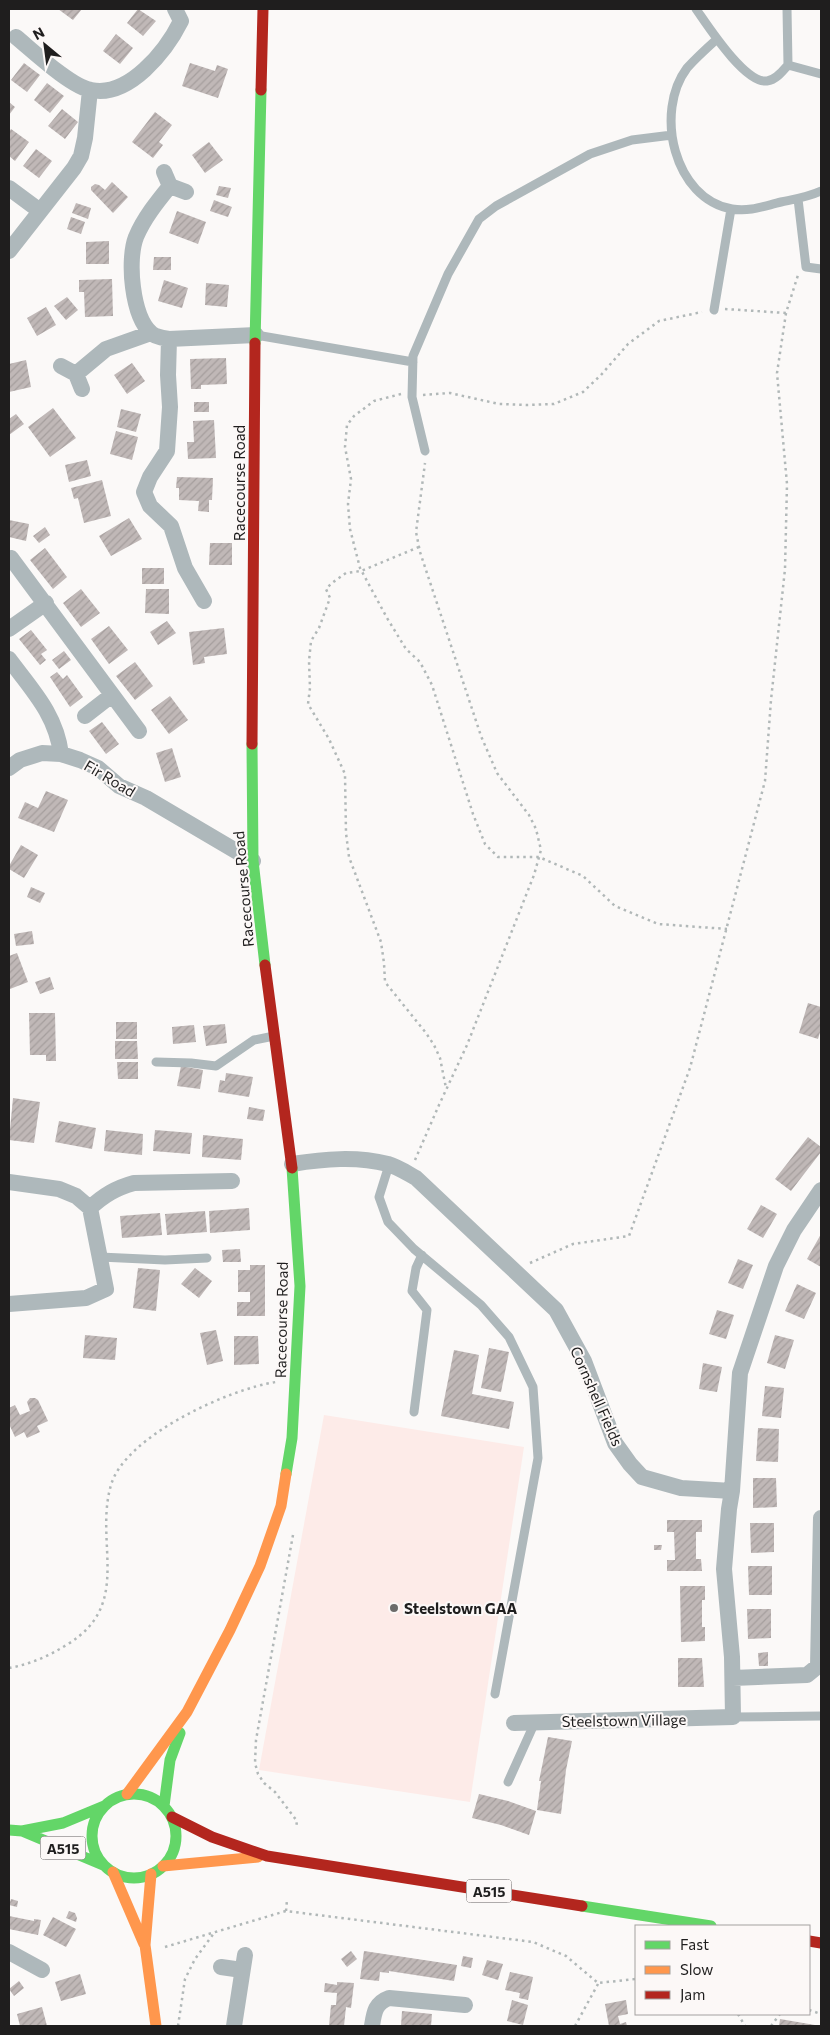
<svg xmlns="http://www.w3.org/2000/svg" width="830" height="2035" viewBox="0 0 830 2035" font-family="Commissioner,sans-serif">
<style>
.pitch{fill:#fdebe8}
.building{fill:url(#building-hatch)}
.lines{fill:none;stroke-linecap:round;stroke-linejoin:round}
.path{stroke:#b1b8b8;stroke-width:2.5;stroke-dasharray:2.5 4;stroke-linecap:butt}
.lane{stroke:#aeb8bb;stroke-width:9}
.street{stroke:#aeb8bb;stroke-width:16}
.fast{stroke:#63d668;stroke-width:11}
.slow{stroke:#ff974d;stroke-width:11}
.jam{stroke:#b3261e;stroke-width:11}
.poi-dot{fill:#6c6b6a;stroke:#fcf8f7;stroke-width:2}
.labels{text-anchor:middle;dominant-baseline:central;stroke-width:4;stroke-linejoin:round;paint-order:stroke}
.shield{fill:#fcf8f7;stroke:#615f5f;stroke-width:1}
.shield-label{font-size:14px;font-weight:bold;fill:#1f1e1e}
.street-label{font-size:15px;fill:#1f1e1e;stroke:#fcf8f7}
.poi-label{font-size:15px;font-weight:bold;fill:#1f1e1e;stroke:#fcf8f7;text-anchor:start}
</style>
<defs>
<pattern id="building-hatch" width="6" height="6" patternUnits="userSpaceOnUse" patternTransform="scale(1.25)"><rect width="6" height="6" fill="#c0b8b7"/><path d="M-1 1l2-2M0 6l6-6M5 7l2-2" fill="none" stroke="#a59e9d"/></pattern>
</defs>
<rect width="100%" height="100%" fill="#fbf9f8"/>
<path class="pitch" d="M 324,1415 L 524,1447 L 470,1802 L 259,1770 Z"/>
<path class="building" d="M 58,9 L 82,9 L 73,20 Z
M 138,9 L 156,21 L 143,36 L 127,23 Z
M 116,34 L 133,48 L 120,64 L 103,51 Z
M 24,63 L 40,75 L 27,92 L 11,80 Z
M 190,63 L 215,71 L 217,65 L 228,69 L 218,98 L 182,86 Z
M 47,83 L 64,96 L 50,113 L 34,100 Z
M 9,102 L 15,107 L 9,115 Z
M 62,109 L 78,122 L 65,139 L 48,126 Z
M 155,112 L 172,125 L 159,142 L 163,145 L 153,158 L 132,142 Z
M 11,129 L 29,142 L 15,161 L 9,156 L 9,132 Z
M 209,142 L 223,160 L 205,173 L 192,155 Z
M 36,149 L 52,161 L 39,178 L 23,166 Z
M 112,182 L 128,197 L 113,213 L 91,190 L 91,187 L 95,184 L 99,185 L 105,190 Z
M 219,186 L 231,188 L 228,198 L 216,195 Z
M 214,200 L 232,207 L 228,217 L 210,211 Z
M 76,203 L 91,208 L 88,219 L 72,213 Z
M 177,211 L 206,222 L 198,244 L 169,233 Z
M 71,217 L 85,222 L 81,234 L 67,229 Z
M 109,241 L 109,264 L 86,264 L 86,242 Z
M 154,257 L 171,257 L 171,270 L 153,270 Z
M 112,279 L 113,316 L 85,317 L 84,292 L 79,292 L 79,280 Z
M 164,280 L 188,288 L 182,308 L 158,301 Z
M 206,283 L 229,285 L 227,307 L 205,305 Z
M 67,297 L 78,310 L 66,320 L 54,306 Z
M 46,307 L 56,325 L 37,336 L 27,318 Z
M 226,358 L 227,384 L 201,385 L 201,389 L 191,389 L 190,359 Z
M 26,360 L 31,387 L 9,392 L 9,364 Z
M 132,363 L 145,381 L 127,394 L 114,375 Z
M 194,402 L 209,402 L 209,412 L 194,412 Z
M 53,408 L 76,438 L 50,457 L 28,427 Z
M 121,409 L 141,414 L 136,432 L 117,427 Z
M 16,414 L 24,424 L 9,435 L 9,419 Z
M 214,420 L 216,458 L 188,459 L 187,442 L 194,442 L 193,421 Z
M 116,431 L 138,437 L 132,460 L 110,454 Z
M 87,460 L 91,476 L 69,482 L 65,465 Z
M 177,477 L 213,478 L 212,500 L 209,500 L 209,512 L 198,511 L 199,501 L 179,500 L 179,488 L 176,488 Z
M 102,480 L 111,516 L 84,523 L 78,498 L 74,499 L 71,488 Z
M 129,518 L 142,539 L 111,556 L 99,536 Z
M 9,520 L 29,524 L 26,541 L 9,537 Z
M 45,527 L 50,535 L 39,543 L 33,536 Z
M 210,543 L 232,543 L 232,565 L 209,565 Z
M 45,548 L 67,577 L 53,589 L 30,560 Z
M 142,568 L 164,568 L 164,584 L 142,584 Z
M 81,589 L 100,613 L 81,627 L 63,603 Z
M 146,589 L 169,589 L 169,614 L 145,613 Z
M 167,621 L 176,633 L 158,645 L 150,632 Z
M 109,626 L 128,650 L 109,664 L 91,639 Z
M 224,628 L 227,654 L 204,657 L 205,663 L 193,665 L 189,632 Z
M 31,630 L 47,650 L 41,654 L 46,660 L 40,665 L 19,639 Z
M 64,651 L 71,660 L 59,669 L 52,660 Z
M 135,662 L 153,686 L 135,700 L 116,676 Z
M 57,672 L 63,679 L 67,675 L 83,697 L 70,707 L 50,677 Z
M 170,696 L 188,720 L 169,734 L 151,710 Z
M 102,722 L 119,744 L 106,754 L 89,731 Z
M 172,748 L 181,777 L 165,782 L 156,753 Z
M 46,791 L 68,800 L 54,832 L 18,818 L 25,802 L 38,808 Z
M 21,845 L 38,855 L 24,878 L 9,869 L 9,866 Z
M 31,887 L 45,893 L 40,903 L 27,897 Z
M 32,931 L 34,944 L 16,946 L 14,934 Z
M 17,953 L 28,982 L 10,989 L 9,956 Z
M 50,977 L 54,989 L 40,994 L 35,982 Z
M 808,1003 L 821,1007 L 821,1029 L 818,1039 L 799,1033 Z
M 29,1013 L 55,1013 L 56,1061 L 46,1061 L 46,1055 L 30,1055 Z
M 116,1022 L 137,1022 L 137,1039 L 116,1039 Z
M 225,1024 L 227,1043 L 206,1046 L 203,1026 Z
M 194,1025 L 196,1042 L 173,1044 L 172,1027 Z
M 115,1041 L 137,1041 L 138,1059 L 115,1059 Z
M 117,1062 L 138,1062 L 138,1079 L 118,1079 Z
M 181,1066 L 203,1070 L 200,1089 L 177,1086 Z
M 226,1073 L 253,1077 L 249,1097 L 218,1092 L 220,1080 L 225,1081 Z
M 13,1098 L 40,1102 L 34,1143 L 9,1140 Z
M 249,1107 L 265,1110 L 263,1121 L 247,1119 Z
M 59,1121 L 96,1128 L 92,1149 L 55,1142 Z
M 106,1130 L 143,1134 L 142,1155 L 104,1151 Z
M 155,1130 L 192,1133 L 190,1154 L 153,1151 Z
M 203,1135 L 243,1139 L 241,1160 L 202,1157 Z
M 808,1137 L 821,1147 L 821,1152 L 791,1191 L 775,1179 Z
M 761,1205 L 777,1214 L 763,1238 L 747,1229 Z
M 249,1208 L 250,1230 L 210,1233 L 209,1211 Z
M 205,1211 L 207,1232 L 167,1235 L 165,1214 Z
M 160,1213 L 162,1235 L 122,1238 L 120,1216 Z
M 821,1234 L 821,1267 L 807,1259 Z
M 240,1249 L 241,1262 L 223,1262 L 222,1250 Z
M 738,1259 L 753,1265 L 743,1289 L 728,1283 Z
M 250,1265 L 265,1265 L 265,1316 L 237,1316 L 237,1302 L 250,1302 L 250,1292 L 238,1292 L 238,1270 L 250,1270 Z
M 138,1268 L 160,1270 L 156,1311 L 133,1308 Z
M 195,1268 L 212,1281 L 199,1298 L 181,1284 Z
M 797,1284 L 816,1293 L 804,1319 L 785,1311 Z
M 717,1310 L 734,1315 L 726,1339 L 709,1334 Z
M 216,1330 L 223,1361 L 207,1365 L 200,1333 Z
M 85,1335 L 117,1338 L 115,1360 L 83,1358 Z
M 775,1335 L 794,1340 L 785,1369 L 767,1363 Z
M 234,1336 L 258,1336 L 259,1364 L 234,1365 Z
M 489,1348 L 509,1352 L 501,1392 L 481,1388 Z
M 454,1350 L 479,1355 L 472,1394 L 514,1402 L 509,1429 L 441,1416 Z
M 703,1363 L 722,1367 L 717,1392 L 699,1389 Z
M 765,1386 L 784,1388 L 781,1418 L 762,1416 Z
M 30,1398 L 35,1398 L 38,1400 L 48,1421 L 37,1426 L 40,1432 L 27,1438 L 24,1432 L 15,1437 L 9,1424 L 9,1408 L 15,1405 L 20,1415 L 30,1411 L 27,1402 Z
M 758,1428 L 779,1429 L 778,1462 L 756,1461 Z
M 753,1478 L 776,1478 L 777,1507 L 753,1508 Z
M 667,1520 L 702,1520 L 702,1532 L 696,1532 L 696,1559 L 701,1559 L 702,1571 L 667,1571 L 667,1560 L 675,1560 L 674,1532 L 667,1532 Z
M 750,1523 L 774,1523 L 774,1552 L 751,1553 Z
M 654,1545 L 662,1545 L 661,1550 L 654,1550 Z
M 748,1566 L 772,1566 L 772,1595 L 749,1595 Z
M 680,1586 L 705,1586 L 705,1600 L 702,1600 L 702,1627 L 705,1627 L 705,1641 L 681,1642 Z
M 747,1609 L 771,1609 L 771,1638 L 748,1639 Z
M 768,1652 L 768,1666 L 759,1666 L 758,1653 Z
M 678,1658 L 702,1658 L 704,1687 L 678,1687 Z
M 548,1737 L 572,1741 L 566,1770 L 561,1814 L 537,1810 L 541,1781 L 539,1781 Z
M 479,1794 L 508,1801 L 536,1811 L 529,1835 L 501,1825 L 472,1818 Z
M 11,1899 L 18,1901 L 17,1907 L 9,1905 Z
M 69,1911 L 75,1913 L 77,1918 L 76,1922 L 66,1918 Z
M 9,1916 L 34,1921 L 34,1919 L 41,1920 L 38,1935 L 9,1929 Z
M 53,1917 L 76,1929 L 66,1947 L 43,1935 Z
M 351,1951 L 357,1959 L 347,1967 L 341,1959 Z
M 364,1951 L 457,1965 L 454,1981 L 389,1971 L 389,1973 L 380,1972 L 379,1981 L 360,1979 Z
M 463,1956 L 473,1958 L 471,1968 L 461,1966 Z
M 487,1960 L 503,1964 L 498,1980 L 482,1975 Z
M 510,1972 L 533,1977 L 528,2000 L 519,1998 L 520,1993 L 505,1990 Z
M 80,1974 L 86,1994 L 61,2001 L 55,1982 Z
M 19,1981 L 24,1988 L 14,1996 L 9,1989 Z
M 337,1982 L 354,1983 L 351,2008 L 346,2007 L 344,2026 L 329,2026 L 331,2005 L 336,2005 L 337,1993 L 324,1992 L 325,1983 L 337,1985 Z
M 512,2000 L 528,2005 L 523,2025 L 507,2021 Z
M 626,2000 L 628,2014 L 618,2016 L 620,2024 L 626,2022 L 627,2026 L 609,2026 L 605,2004 Z
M 42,2007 L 47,2026 L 20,2026 L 17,2014 Z
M 402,2011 L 432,2014 L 431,2026 L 401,2026 Z
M 780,2019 L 815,2025 L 815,2026 L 779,2026 Z"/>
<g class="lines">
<path class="path" d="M 725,309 L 786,313
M 401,394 L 374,401 L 354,416 L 347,425 L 345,447 L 351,479 L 348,504 L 350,529 L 360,568 L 387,618 L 406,649 L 420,662 L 432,685 L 473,814 L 485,844 L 498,857 L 539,857 L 583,876 L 615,906 L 658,924 L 727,929
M 423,395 L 450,393 L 499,404 L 527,405 L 554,404 L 583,392 L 601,375 L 628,344 L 659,321 L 702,312
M 419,547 L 361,571 L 346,573 L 332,583 L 326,589 L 330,598 L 319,628 L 311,641 L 309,661 L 310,688 L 308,704 L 329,739 L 345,774 L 346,833 L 349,857 L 381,942 L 384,963 L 385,982 L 426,1033 L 434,1045 L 440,1058 L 446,1088
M 415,1160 L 439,1105 L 467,1045 L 534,875 L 541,850 L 536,829 L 529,815 L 497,773 L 481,736 L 420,552 L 416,532 L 425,463
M 530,1263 L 573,1244 L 629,1236 L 690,1068 L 765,781 L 771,700 L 785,569 L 787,484 L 777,373 L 786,313 L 798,275
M 293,1535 L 256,1740 L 255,1763 L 258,1774 L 264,1783 L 275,1792 L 297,1821 L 296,1828
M 9,1668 C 31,1664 49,1656 68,1644 C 133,1604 94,1543 111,1485 C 125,1436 229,1389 276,1382
M 286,1911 L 287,1900
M 165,1947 L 286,1911 L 533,1942 L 566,1956 L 598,1983 L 636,1979
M 809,2010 L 821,2014
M 738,2014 L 745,2026
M 178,2026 L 185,1979 L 195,1959 L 214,1933
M 575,2026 L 598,1984
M 771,2026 L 780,2014"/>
<path class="lane" d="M 696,9 C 708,26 745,84 767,81 C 776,80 783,71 788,65 L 787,9
M 717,39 C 707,48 696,58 687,68 C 654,112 674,199 732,209 C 750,212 764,206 781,202 C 795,199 808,197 821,191
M 788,65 L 821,74
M 798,199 L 806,267 L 821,269
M 714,310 L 731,209
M 256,335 L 413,362
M 425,451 L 412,397 L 413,356 L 448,274 L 479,219 L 496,206 L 590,154 L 632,140 L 672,135
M 156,1062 L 191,1063 L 216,1066 L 254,1040 L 274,1036
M 389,1165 L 379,1197 L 388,1222 L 414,1249 L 481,1305 L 509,1337 L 533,1387 L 538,1458 L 495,1694
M 100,1257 L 165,1260 L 207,1258
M 414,1412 L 427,1310 L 412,1291 L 416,1268 L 422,1255
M 733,1717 L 821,1716
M 508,1782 L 535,1722"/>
<path class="street" d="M 16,37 C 32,50 71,87 91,90 C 129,98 166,51 181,21 L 175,9
M 164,172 L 170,186 L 186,192
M 170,186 C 157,202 144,218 136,237 C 127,260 132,316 151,333 C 155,337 163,338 169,339 L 256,335
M 9,188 L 40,211
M 9,251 L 74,168 L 81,156 L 85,138 L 90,90
M 169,339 L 168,375 L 170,407 L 167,451 L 150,477 L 144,492 L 150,506 L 171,526 L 185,568 L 204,601
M 61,366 L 76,374 L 82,389
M 76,374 L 106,349 L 151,333
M 11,558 L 139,731
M 9,629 L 46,603
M 9,659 C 32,690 56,714 61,754
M 85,716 L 112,695
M 9,768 L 20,760 L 42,753 L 61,754 L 80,760 L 98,768 L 119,786 L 146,798 L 253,861
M 292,1164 C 324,1159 356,1156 388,1164 C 398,1167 407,1173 416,1178 L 556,1310 L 584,1361 L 615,1443 L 630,1464 L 642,1477 L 681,1488 L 732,1491
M 9,1182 L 59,1189 L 76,1196 L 90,1208 L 106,1289 L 86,1298 L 9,1304
M 90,1208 C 104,1195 116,1188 134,1183 L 232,1181
M 733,1678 L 807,1675 L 818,1666 L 821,1518
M 514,1723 L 733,1717 L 732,1657 L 724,1569 L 729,1509 L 732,1491 L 740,1373 L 776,1266 L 794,1230 L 821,1190
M 9,1952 L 42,1970
M 221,1967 L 242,1970
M 234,2026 L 245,1955
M 372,2026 C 374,2013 375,2003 389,1998 L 465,2005"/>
<path class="fast" d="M 255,343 L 261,90
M 252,744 L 253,861 L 265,965
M 286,1474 L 292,1438 L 300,1286 L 292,1168
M92 1836a42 42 0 1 1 84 0a42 42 0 1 1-84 0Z
M 164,1806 L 170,1760 L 180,1733
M 9,1830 L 22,1831 L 103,1865
M 22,1831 L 63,1823 L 104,1806
M 582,1906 L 711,1926"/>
<path class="slow" d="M 127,1794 L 187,1712 L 230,1630 L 260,1566 L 281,1506 L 286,1474
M 163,1866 L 258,1857
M 113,1872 L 144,1944
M 151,1874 L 145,1945 L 156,2026"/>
<path class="jam" d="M 261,90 L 263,9
M 252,744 L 255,343
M 265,965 L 292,1168
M 172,1817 L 212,1837 L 267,1856 L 582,1906
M 809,1941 L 821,1943"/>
</g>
<circle class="poi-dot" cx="394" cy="1608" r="5"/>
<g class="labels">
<g class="shield">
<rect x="40.5" y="1836.5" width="45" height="23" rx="4"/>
<rect x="466.5" y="1879.5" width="45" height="23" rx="4"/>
</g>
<g class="shield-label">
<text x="63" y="1848">A515</text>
<text x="489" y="1891">A515</text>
</g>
<g class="street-label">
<text transform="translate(239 483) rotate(-90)">Racecourse Road</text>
<text transform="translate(110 778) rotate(31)">Fir Road</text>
<text transform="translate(243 889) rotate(-95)">Racecourse Road</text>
<text transform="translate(281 1320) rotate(-89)">Racecourse Road</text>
<text transform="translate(597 1396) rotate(66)">Cornshell Fields</text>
<text transform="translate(624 1720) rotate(-1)">Steelstown Village</text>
</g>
<g class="poi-label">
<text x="404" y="1608">Steelstown GAA</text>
</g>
</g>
<rect width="830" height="2035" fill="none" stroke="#1f1e1e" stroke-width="20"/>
<rect x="635" y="1925" width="175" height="90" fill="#fcf8f7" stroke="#a4a1a0"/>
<rect x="645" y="1941" width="25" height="8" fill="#63d668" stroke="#a4a1a0"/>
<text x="680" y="1950" font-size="15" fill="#1f1e1e">Fast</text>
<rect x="645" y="1966" width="25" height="8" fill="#ff974d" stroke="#a4a1a0"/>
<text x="680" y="1975" font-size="15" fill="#1f1e1e">Slow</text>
<rect x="645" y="1991" width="25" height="8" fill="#b3261e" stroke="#a4a1a0"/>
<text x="680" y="2000" font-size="15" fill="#1f1e1e">Jam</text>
<g transform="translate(45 45) rotate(331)" stroke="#fcf8f7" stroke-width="4" paint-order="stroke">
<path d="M0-4L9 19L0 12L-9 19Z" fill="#1f1e1e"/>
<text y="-8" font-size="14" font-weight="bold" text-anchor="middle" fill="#1f1e1e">N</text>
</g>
</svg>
